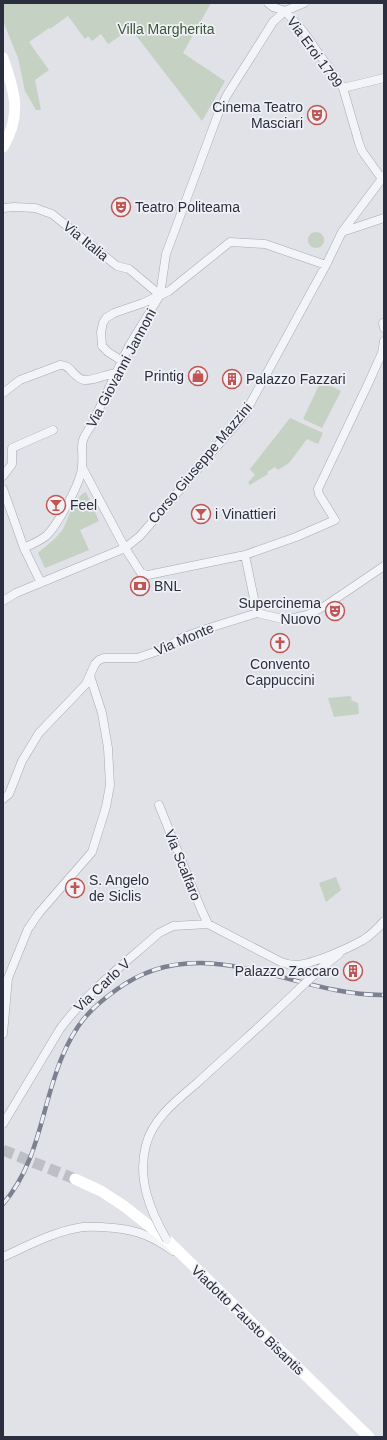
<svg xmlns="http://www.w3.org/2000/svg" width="387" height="1440" viewBox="0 0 387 1440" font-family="Helvetica,sans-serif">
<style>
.green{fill:#c4d1c3}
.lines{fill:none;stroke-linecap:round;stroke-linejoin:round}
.secondary-tunnel{stroke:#bdbec6;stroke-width:11;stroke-dasharray:11 5.5;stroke-linecap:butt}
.street-casing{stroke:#a7a8b2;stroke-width:9}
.street{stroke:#f3f4f7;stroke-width:8}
.secondary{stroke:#fff;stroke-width:11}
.rail-casing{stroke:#7c8090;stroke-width:4.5}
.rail{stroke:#f0f1f6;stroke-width:3;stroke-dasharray:9;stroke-linecap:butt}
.street-bridge-casing{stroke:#a7a8b2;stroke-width:9;stroke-linecap:butt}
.street-bridge{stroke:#f3f4f7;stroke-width:8}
.labels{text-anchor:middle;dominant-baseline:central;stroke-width:3.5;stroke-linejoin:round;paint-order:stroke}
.park-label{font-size:14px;fill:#3a5839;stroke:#f0f1f6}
.street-label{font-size:14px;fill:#2b2e3e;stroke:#f0f1f6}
.poi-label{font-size:14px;fill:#2b2e3e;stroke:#f0f1f6;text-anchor:start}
</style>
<rect width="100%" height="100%" fill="#e1e2e8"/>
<path class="green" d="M 3,3 L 211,3 L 183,53 L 225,81 L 202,121 L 131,29 L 108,44 L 101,34 L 92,41 L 88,36 L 85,39 L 68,16 L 50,29 L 49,28 L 29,42 L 49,70 L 35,80 L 41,110 L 36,110 L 25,91 L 18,58 L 3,21 Z
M308 240a8 8 0 1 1 16 0a8 8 0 1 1-16 0Z
M 321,381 L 341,391 L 322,428 L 303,419 Z
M 290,418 L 323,433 L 318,444 L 307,439 L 289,463 L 278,470 L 275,467 L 267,472 L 268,474 L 250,485 L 248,482 L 255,475 L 250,469 Z
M 86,492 L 99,521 L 80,530 L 89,550 L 45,568 L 38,553 C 47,545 56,539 63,529 C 70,516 72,499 86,492 Z
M 349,696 L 352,697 L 351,700 L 358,703 L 359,714 L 334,717 L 328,698 Z
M 336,877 L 341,890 L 326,902 L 319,883 Z"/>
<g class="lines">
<path class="secondary-tunnel" d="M 3,1150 L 75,1179"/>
<defs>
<path id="street" d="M 268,3 L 273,7 L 285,11 L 303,31 L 343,88 L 359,143 L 362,151 L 382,179
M 343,88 L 384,78
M 3,208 L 14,207 L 35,208 L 52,214 L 117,266 L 129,269 L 160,295
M 342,232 L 384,218
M 384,323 L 383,323 L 384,328
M 122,361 L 108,352 L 102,346 L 101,332 L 103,323 L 106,318 L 114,313 L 143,303 L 169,291 L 230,242 L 265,244 L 326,265
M 3,393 L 20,380 L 60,365 C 71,364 73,378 84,380 C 94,381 106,374 116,373
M 82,467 L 125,548 L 141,573 L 148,575 L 245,555 L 296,537 L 335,520 L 319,494 L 318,489 L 368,384 L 382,353 L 384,341
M 3,476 L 12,464 L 12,448 L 53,430
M 3,489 L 24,548 L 41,583
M 24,548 C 32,544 40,541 46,536 C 57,526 82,481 82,466 C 84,444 77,446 91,426 L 129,346 L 160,295 L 166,254 L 220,109 L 227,95 L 273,22 L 285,11 L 304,3
M 245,555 L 257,613
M 3,601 L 16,593 L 125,548 L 140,536 L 244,415 L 326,265 L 342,232 L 384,176
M 3,799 L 9,794 L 22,761 L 39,733 L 86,684 L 95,664 L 99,660 L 104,658 L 137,658 L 167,648 L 179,639 L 206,629 L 257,613 L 286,620 L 307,615 L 325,606 L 384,566
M 159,805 L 201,909 L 208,924
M 320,969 L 339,954
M 3,1034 L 8,978 L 28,929 L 39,913 L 92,852 L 106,807 L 110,785 L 108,748 L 102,713 L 90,676
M 3,1124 L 60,1029 C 88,991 124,964 159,933 L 173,926 L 208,924 L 281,962 C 286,964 291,965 296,965 C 313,964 349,948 363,940 C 371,935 378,928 384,921
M 3,1257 C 29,1245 55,1231 83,1227 C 93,1226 104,1227 114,1228 C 137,1230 154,1237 173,1251"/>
</defs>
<use href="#street" class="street-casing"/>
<use href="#street" class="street"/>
<path class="secondary" d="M 3,58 C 15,92 22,115 3,147
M 75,1179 L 101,1191 L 124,1206 L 167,1240 L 369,1437"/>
<defs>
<path id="rail" d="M 3,1204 C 40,1161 41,1107 62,1057 C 75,1026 88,1010 116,990 C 203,926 291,996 384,995"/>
</defs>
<use href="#rail" class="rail-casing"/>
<use href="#rail" class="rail"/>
<defs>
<path id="street-bridge" d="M 167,1240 C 150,1211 137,1179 146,1145 C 153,1118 177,1100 197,1083 C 212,1069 227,1056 242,1042 C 269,1018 294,994 320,969"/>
</defs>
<use href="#street-bridge" class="street-bridge-casing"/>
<use href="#street-bridge" class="street-bridge"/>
</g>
<defs>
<symbol id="theatre-ring" viewBox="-11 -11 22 22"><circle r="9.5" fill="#f0f1f6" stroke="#c05552" stroke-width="1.5"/><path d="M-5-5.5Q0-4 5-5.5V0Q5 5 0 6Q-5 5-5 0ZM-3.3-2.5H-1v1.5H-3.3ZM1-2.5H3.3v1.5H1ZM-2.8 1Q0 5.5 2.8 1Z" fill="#c05552"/></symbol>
<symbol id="shop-ring" viewBox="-11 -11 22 22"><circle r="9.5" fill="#f0f1f6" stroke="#c05552" stroke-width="1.5"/><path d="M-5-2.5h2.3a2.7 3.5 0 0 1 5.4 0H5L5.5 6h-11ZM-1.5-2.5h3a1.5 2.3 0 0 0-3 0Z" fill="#c05552"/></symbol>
<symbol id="building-ring" viewBox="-11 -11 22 22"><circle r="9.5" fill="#f0f1f6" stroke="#c05552" stroke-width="1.5"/><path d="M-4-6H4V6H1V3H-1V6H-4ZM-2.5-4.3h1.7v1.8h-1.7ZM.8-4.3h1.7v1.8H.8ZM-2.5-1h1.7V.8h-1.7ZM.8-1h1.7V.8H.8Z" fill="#c05552"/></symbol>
<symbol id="bar-ring" viewBox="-11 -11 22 22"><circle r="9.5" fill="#f0f1f6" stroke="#c05552" stroke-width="1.5"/><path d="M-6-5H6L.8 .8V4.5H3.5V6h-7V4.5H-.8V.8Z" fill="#c05552"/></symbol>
<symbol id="bank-ring" viewBox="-11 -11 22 22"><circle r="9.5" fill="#f0f1f6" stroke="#c05552" stroke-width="1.5"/><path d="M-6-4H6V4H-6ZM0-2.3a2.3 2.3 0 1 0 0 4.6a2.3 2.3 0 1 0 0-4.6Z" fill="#c05552"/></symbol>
<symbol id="church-ring" viewBox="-11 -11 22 22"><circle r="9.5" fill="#f0f1f6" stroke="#c05552" stroke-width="1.5"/><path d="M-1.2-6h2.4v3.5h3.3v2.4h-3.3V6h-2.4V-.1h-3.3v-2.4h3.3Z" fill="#c05552"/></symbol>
</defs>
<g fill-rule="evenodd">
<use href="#theatre-ring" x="306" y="104" width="22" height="22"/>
<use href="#theatre-ring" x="110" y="196" width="22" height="22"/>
<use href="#shop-ring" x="187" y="365" width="22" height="22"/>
<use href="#building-ring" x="221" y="368" width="22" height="22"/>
<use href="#bar-ring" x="45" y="494" width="22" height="22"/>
<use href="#bar-ring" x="190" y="503" width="22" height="22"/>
<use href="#bank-ring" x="129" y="575" width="22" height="22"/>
<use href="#theatre-ring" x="324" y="600" width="22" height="22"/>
<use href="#church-ring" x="269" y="632" width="22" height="22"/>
<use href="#church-ring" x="64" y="877" width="22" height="22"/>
<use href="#building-ring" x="342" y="960" width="22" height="22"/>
</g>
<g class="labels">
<g class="park-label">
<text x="166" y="29">Villa Margherita</text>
</g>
<g class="street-label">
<text transform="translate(315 52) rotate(54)">Via Eroi 1799</text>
<text transform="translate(86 241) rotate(39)">Via Italia</text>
<text transform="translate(121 368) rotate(-62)">Via Giovanni Jannoni</text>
<text transform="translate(200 463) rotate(-50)">Corso Giuseppe Mazzini</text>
<text transform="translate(184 639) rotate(-23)">Via Monte</text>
<text transform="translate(183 865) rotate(68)">Via Scalfaro</text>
<text transform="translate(102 985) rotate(-43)">Via Carlo V</text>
<text transform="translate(248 1320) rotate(44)">Viadotto Fausto Bisantis</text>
</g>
<g class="poi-label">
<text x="303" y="107" text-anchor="end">Cinema Teatro<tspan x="303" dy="16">Masciari</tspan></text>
<text x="135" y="207">Teatro Politeama</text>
<text x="184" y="376" text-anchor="end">Printig</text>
<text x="246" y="379">Palazzo Fazzari</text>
<text x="70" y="505">Feel</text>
<text x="215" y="514">i Vinattieri</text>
<text x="154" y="586">BNL</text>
<text x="321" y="603" text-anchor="end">Supercinema<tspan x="321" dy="16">Nuovo</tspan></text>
<text x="280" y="664" text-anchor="middle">Convento<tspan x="280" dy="16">Cappuccini</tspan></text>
<text x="89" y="880">S. Angelo<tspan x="89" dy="16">de Siclis</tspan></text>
<text x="339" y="971" text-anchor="end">Palazzo Zaccaro</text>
</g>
</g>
<rect width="387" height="1440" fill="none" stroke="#2b2e3e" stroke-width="8"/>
</svg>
